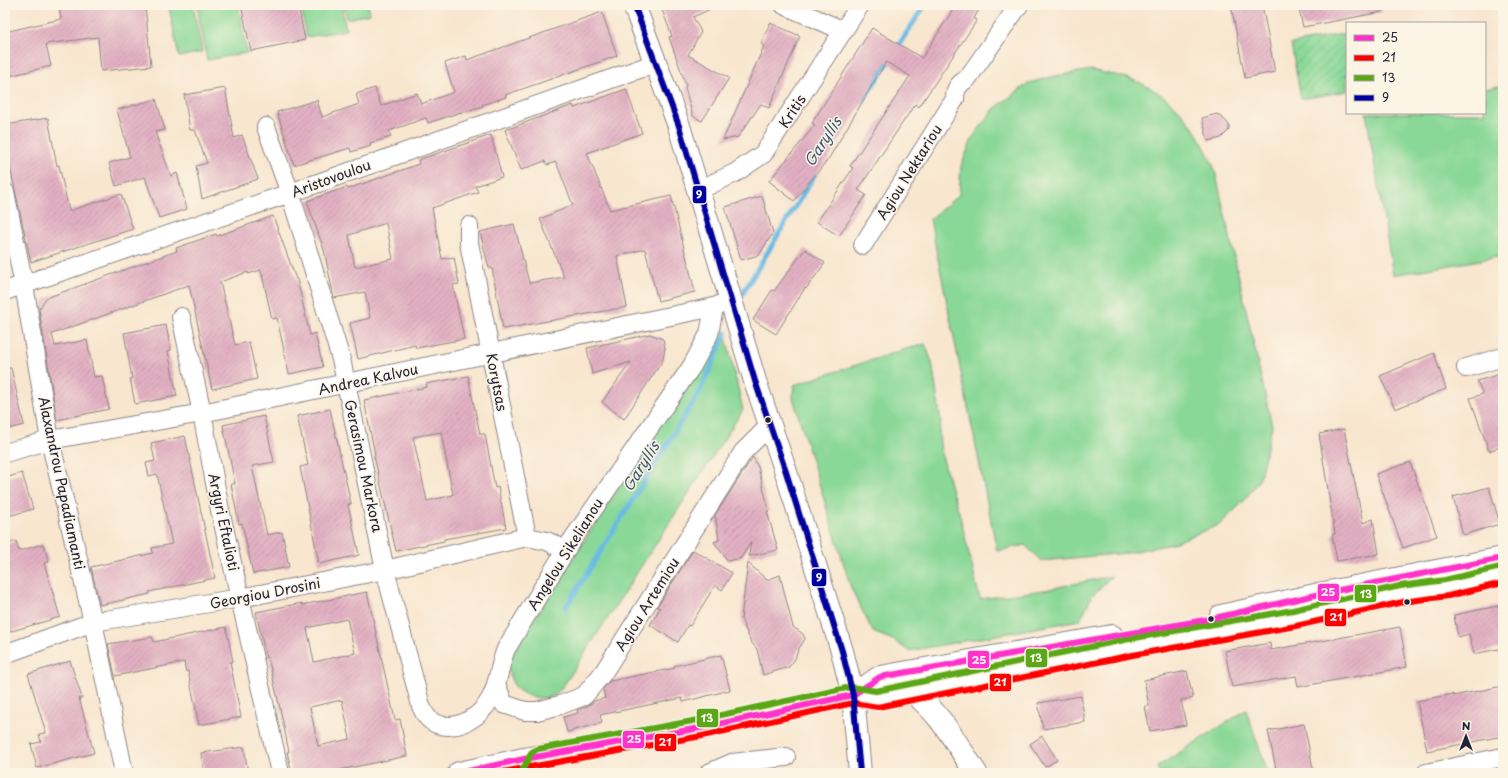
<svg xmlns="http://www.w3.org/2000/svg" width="1508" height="778" viewBox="0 0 1508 778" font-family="'Playpen Sans',sans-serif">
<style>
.green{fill:#8ad897;stroke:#567d69}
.garden{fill:url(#garden-furrows);stroke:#567d69}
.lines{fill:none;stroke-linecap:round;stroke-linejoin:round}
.stream{stroke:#68bbe4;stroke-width:5}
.building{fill:url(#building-hatch);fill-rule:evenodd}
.street-casing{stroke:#8d8485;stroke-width:20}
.secondary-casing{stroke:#8d8485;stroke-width:24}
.street{stroke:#fff;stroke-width:18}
.secondary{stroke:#fff;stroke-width:22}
.bus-1-casing{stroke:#fcf5e5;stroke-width:9}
.bus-2-casing{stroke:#fcf5e5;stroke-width:9}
.bus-3-casing{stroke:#fcf5e5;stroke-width:9}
.bus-4-casing{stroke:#fcf5e5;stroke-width:9}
.bus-1{stroke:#f3c;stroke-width:6}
.bus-2{stroke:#f00;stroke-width:6}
.bus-3{stroke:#5aa718;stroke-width:6}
.bus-4{stroke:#0000a0;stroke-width:6}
.bus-dot{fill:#22223b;stroke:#fcf5e5;stroke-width:1.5}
.labels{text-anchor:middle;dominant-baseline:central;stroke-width:3;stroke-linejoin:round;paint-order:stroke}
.street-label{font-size:14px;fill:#22223b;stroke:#fcf5e5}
.water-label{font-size:15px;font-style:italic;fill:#3a5876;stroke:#fcf5e5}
.line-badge{stroke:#fcf5e5;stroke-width:1.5}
.badge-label{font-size:11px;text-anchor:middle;font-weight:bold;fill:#fff}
</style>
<defs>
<pattern id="garden-furrows" width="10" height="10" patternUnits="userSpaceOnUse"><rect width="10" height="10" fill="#8ad897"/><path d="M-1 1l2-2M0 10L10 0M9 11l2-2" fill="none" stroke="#77b983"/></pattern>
<pattern id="building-hatch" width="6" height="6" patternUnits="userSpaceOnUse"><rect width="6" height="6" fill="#e2b0c2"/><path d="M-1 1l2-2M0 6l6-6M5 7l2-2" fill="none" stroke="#c297a8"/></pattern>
</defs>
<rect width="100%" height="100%" fill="#fcf5e5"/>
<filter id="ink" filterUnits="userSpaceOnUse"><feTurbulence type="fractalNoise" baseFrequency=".025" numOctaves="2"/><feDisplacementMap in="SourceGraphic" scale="8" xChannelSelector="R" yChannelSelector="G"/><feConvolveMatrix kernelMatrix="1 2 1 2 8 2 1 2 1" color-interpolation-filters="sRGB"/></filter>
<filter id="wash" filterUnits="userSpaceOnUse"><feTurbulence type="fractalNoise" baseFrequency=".012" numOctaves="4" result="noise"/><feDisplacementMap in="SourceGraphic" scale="16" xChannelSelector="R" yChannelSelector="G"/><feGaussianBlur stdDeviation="0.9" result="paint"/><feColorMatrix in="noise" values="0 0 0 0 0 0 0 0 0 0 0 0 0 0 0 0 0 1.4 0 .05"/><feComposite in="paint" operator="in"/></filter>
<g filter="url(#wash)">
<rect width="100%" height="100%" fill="#f8e6cf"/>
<path class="green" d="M 182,5 L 193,5 L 202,52 L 179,57 L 169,7 Z
M 197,5 L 238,5 L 247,53 L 207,60 Z
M 301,5 L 341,5 L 346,30 L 306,37 Z
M 344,5 L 368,5 L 370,14 L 347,19 Z
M 1091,70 C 1103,73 1116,75 1127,78 C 1174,93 1197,127 1215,170 L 1272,426 L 1259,480 L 1243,502 L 1219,525 L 1171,544 L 1127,553 L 1041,561 L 1025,545 L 997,551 L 930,219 L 959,195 L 961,166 L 973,137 L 994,109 L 1029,83 L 1055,76 Z
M 1503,85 L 1503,256 L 1393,275 L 1366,113 L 1485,113 L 1485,89 Z
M 723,324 L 743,410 L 564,685 C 561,688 557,694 553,696 C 546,699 537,698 530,696 C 513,691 510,679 507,662 Z
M 925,344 L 932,362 L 941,422 L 939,433 L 941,452 L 953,495 L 959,512 L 980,599 L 1044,590 L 1112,576 L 1092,596 L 1080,620 L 909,651 L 893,640 L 873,632 L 851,588 L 793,398 L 794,385 L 909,348 Z
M 1246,710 L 1268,773 L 1159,773 L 1157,767 Z"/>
<path class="garden" d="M 1347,33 L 1347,91 L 1301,99 L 1291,44 Z"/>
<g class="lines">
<path class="stream" d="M 896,49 L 925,5
M 863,100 L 891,58
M 743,293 L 815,174
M 566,607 L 699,393 L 726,333"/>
</g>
<g id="blocks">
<path class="building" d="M 59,5 L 145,5 L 151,66 L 101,71 L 98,37 L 46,44 L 51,66 L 5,77 L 5,32 L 61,19 Z
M 241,5 L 298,5 L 305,40 L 251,51 Z
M 660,5 L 719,5 L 693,17 L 701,32 L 688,55 L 729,78 L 702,121 L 693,116 L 685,88 L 686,85 L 669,37 L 672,36 Z
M 956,5 L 982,5 L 974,18 L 977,20 L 919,107 L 915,104 L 858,190 L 866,195 L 839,236 L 817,222 L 853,168 L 850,166 L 910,76 L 886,62 L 829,158 L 794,201 L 769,181 L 815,125 L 812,123 L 872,28 L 922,58 Z
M 1231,5 L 1262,5 L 1275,72 L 1245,78 Z
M 1298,5 L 1381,5 L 1382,12 L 1303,27 Z
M 602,12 L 617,56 L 505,95 L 506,97 L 482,105 L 483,106 L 461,113 L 461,112 L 428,123 L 426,118 L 389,131 L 391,137 L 370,143 L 371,146 L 351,152 L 350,148 L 294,165 L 277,112 L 317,100 L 322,117 L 359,104 L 356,94 L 375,88 L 381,106 L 417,93 L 421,104 L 454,92 L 445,63 L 466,56 L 467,60 Z
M 770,23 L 800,36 L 769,108 L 761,104 L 738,137 L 723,140 L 764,46 L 761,44 Z
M 225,88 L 234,138 L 242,135 L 258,179 L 202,199 L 196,166 L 207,163 L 195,130 L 190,130 L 184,95 Z
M 626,89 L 642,133 L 587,153 L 610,210 L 671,196 L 695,292 L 658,301 L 645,249 L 617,256 L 627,307 L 503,329 L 492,268 L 489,268 L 480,232 L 514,224 L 529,283 L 564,277 L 540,219 L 573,205 L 556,162 L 547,165 L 545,161 L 521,170 L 505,130 L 573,105 L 574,108 Z
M 156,99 L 165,130 L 155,132 L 171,176 L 177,173 L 187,209 L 159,218 L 145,177 L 116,186 L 109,163 L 130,157 L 117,110 Z
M 1217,114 L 1226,121 L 1229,125 L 1229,130 L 1221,138 L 1208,141 L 1202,118 Z
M 48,118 L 57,166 L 59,165 L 69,211 L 121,194 L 133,229 L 31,262 L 8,158 L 5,158 L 5,125 Z
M 491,135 L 502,177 L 475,186 L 478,192 L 432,208 L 442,259 L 454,257 L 459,284 L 453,285 L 464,339 L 416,348 L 415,345 L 358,359 L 350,323 L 370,318 L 365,292 L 334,298 L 324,250 L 307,201 L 347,187 L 348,189 L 419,164 L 418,160 ZM 386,223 L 393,259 L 355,267 L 349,235 Z
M 762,196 L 773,233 L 759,255 L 741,260 L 725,207 Z
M 273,216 L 296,279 L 297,279 L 310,335 L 315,333 L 323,367 L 289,374 L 277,318 L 272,319 L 261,270 L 248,274 L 248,272 L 220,282 L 235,345 L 249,342 L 257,379 L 212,389 L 189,285 L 52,334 L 55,346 L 87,340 L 94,377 L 102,376 L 109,409 L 57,420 L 39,309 L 46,298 L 177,251 L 176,248 L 216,234 L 217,236 Z
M 805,249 L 825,263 L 806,289 L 805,288 L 776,334 L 753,320 L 772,290 L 774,291 Z
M 166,325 L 171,350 L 168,351 L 177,396 L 135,404 L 130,378 L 132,378 L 124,333 Z
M 650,334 L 663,339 L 665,348 L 663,360 L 624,419 L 602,402 L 631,362 L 592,374 L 587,348 Z
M 1434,353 L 1446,389 L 1395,409 L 1380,376 Z
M 5,368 L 11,368 L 24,425 L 5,430 Z
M 1503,373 L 1503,446 L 1489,451 L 1470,398 L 1483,394 L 1477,381 Z
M 468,376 L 480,434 L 485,434 L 495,488 L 498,487 L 506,528 L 444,539 L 444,541 L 396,551 L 374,456 L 375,455 L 364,400 L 427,387 L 426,384 ZM 441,432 L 453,495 L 427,501 L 413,437 Z
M 330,409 L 351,504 L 348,504 L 359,555 L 319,564 L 300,467 L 308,465 L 297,416 Z
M 264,416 L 274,462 L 252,466 L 267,535 L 282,532 L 289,567 L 253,574 L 242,523 L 239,524 L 231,484 L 235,484 L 223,425 Z
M 1344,429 L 1363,523 L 1373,519 L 1379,554 L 1337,561 L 1332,535 L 1335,534 L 1319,434 Z
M 185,436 L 215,578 L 149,592 L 150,594 L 100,605 L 91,567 L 153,553 L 152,548 L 172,544 L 157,474 L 149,476 L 146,463 L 155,461 L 151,443 Z
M 753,457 L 758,467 L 769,511 L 767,511 L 778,550 L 749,556 L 751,542 L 741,558 L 728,561 L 714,542 L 719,540 L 715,515 Z
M 1410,462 L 1437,536 L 1403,548 L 1376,474 Z
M 22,473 L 33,509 L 5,517 L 5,478 Z
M 1489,487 L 1500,524 L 1463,535 L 1453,497 Z
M 16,541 L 19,551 L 43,544 L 49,562 L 44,563 L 60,617 L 5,633 L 5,545 Z
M 693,550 L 732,573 L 722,590 L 715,585 L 690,626 L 688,625 L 678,642 L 650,625 L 660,608 L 657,607 Z
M 748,563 L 767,580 L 780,575 L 793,627 L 803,634 L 805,639 L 798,650 L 795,659 L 789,667 L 763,675 L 757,649 L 751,642 L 741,619 Z
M 367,592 L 395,720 L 400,719 L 407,756 L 340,770 L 341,773 L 292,773 L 287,752 L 289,752 L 281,713 L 268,657 L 266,658 L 256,612 L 302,603 L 302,605 ZM 347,619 L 355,653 L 314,662 L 307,628 ZM 342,700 L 350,739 L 318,746 L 310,707 Z
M 1503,605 L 1503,648 L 1474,654 L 1469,634 L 1458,637 L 1454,615 Z
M 226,627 L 233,662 L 230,662 L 241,717 L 199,725 L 188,671 L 186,672 L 184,662 L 115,676 L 108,644 L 152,637 L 154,642 Z
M 1400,627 L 1407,667 L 1298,687 L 1296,676 L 1232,687 L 1225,651 L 1270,643 L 1271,650 Z
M 721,655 L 730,690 L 683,702 L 682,698 L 600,715 L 602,723 L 567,732 L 563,717 L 578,713 L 577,710 L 588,706 L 594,701 L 605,698 L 603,689 L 610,681 L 675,668 L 674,666 Z
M 70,661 L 82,698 L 79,698 L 94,753 L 37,768 L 31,744 L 41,742 L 39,734 L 46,733 L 28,674 Z
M 1187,671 L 1193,698 L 1181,700 L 1186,725 L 1150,731 L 1145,706 L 1149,706 L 1144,680 Z
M 1503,686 L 1503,736 L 1427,751 L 1417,701 L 1453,694 L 1453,696 Z
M 1081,696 L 1085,722 L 1043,729 L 1038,703 Z
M 1304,724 L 1314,773 L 1277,773 L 1268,731 Z
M 1042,736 L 1057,760 L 1045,767 L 1030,744 Z
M 244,747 L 248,773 L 204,773 L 201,753 Z"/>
</g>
</g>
<g filter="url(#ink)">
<use href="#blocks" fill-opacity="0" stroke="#8d8485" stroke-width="1"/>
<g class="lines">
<defs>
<path id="street" d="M 784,5 L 844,31
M 266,127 L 290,193 L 341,359 L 385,570 L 421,706 C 426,719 434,726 448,726 C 468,726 486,711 493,693 C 499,679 500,663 506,649 L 568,546 L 692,366 L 709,334 L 714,307
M 699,190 L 735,173 L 763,154 L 860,5
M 5,192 L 24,285 L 50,440 L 93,622 L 124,773
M 469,226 L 469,243 L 527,537
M 863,245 L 955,99 C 955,89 958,84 967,79 L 1019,5
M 5,291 L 290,193 L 656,63
M 181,317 L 202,413 L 220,510 L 280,773
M 1466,368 L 1503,357
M 5,453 L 50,440 L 202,413 L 714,307 L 724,303
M 5,654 L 93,622 L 240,598 L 385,570 L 527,537 L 547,541 L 565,550
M 496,684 L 504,704 L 525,711 L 537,711 L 560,705 L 584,696 L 603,673 L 743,452 L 769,426
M 530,773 L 539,757
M 709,773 L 732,763 L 786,757
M 1426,773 L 1503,757"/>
<path id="secondary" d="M 634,5 L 679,126 L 755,381 L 786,472 L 842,651 L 853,695 L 860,773
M 1221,616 L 1324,593 L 1503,558
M 912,692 C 940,712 957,745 976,773
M 853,695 L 880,677 L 1112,636
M 459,773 L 524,759 L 700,728 L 853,695 L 876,699 L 912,692 L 1131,647 L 1295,618 L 1402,594 L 1446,588 L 1503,575"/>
</defs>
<use href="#street" class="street-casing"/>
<use href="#secondary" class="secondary-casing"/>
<use href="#street" class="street"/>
<use href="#secondary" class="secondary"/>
<defs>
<path id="bus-1" d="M 459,773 L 524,759 L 700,728 L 853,695 L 880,677 L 1210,619 L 1324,593 L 1503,558"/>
<path id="bus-2" d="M 497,773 L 702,736 L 853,703 L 878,707 L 1133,655 L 1296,626 L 1403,602 L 1448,596 L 1503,583"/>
<path id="bus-3" d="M 523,769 L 532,752 L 538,749 L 698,720 L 851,687 L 876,691 L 1129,639 L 1293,610 L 1400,586 L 1445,580 L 1501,567"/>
<path id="bus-4" d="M 634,5 L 679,126 L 755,381 L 786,472 L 842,651 L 853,695 L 860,773"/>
</defs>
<use href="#bus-1" class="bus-1-casing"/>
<use href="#bus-2" class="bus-2-casing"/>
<use href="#bus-3" class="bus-3-casing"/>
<use href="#bus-4" class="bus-4-casing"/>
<use href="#bus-1" class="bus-1"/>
<use href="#bus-2" class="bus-2"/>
<use href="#bus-3" class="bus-3"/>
<use href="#bus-4" class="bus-4"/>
</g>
</g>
<g class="bus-dot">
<circle cx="768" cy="420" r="3.5"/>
<circle cx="1407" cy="602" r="3.5"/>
<circle cx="1211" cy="619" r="3.5"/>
</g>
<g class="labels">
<g class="street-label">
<text transform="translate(792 111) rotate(-57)">Kritis</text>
<text transform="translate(909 172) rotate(-58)">Agiou Nektariou</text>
<text transform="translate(331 178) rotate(-20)">Aristovoulou</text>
<text transform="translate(368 379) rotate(-12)">Andrea Kalvou</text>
<text transform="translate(497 382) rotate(79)">Korytsas</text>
<text transform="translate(364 466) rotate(78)">Gerasimou Markora</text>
<text transform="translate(62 483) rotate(78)">Alaxandrou Papadiamanti</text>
<text transform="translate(224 522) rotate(78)">Argyri Eftalioti</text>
<text transform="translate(565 554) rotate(-58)">Angelou Sikelianou</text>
<text transform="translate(265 593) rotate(-11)">Georgiou Drosini</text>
<text transform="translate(647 604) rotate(-58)">Agiou Artemiou</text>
</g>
<g class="water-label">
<text transform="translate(822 141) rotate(-57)">Garyllis</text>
<text transform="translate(640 466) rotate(-58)">Garyllis</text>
</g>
</g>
<g class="line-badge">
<rect x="692" y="185" width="15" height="19" rx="4" fill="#0000a0"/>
<rect x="811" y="568" width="16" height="19" rx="4" fill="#0000a0"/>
<rect x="1317" y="583" width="23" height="19" rx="4" fill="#f3c"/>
<rect x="1354" y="584" width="23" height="19" rx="4" fill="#5aa718"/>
<rect x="1324" y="608" width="23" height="19" rx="4" fill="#f00"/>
<rect x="1025" y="648" width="23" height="20" rx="4" fill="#5aa718"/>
<rect x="967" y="650" width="23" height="19" rx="4" fill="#f3c"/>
<rect x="989" y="673" width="23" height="19" rx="4" fill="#f00"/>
<rect x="696" y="708" width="23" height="20" rx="4" fill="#5aa718"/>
<rect x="622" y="730" width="23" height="19" rx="4" fill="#f3c"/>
<rect x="654" y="733" width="23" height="19" rx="4" fill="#f00"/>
</g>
<g class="badge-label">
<text x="699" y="198">9</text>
<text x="819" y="581">9</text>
<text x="1328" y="596">25</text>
<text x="1366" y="598">13</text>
<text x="1336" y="621">21</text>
<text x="1036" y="662">13</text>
<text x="979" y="664">25</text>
<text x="1000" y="686">21</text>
<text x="707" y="722">13</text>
<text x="634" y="743">25</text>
<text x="665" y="746">21</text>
</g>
<rect width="1508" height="778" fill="none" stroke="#fcf5e5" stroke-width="20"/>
<rect x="1346" y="22" width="140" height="92" fill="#fcf5e5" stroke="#a5a1a1"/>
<rect x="1354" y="35" width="20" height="6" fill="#ff33cc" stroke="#a5a1a1"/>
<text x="1382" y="42" font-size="12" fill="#22223b">25</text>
<rect x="1354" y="55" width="20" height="6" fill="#ff0000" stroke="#a5a1a1"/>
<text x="1382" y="62" font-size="12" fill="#22223b">21</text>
<rect x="1354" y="75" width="20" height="6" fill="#5aa718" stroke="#a5a1a1"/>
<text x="1382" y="82" font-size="12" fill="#22223b">13</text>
<rect x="1354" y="95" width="20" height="6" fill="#0000a0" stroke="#a5a1a1"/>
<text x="1382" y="102" font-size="12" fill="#22223b">9</text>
<g transform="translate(1466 736)" stroke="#fcf5e5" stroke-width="3" paint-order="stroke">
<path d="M0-3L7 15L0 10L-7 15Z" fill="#22223b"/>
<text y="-6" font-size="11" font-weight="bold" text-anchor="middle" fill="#22223b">N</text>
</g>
</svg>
